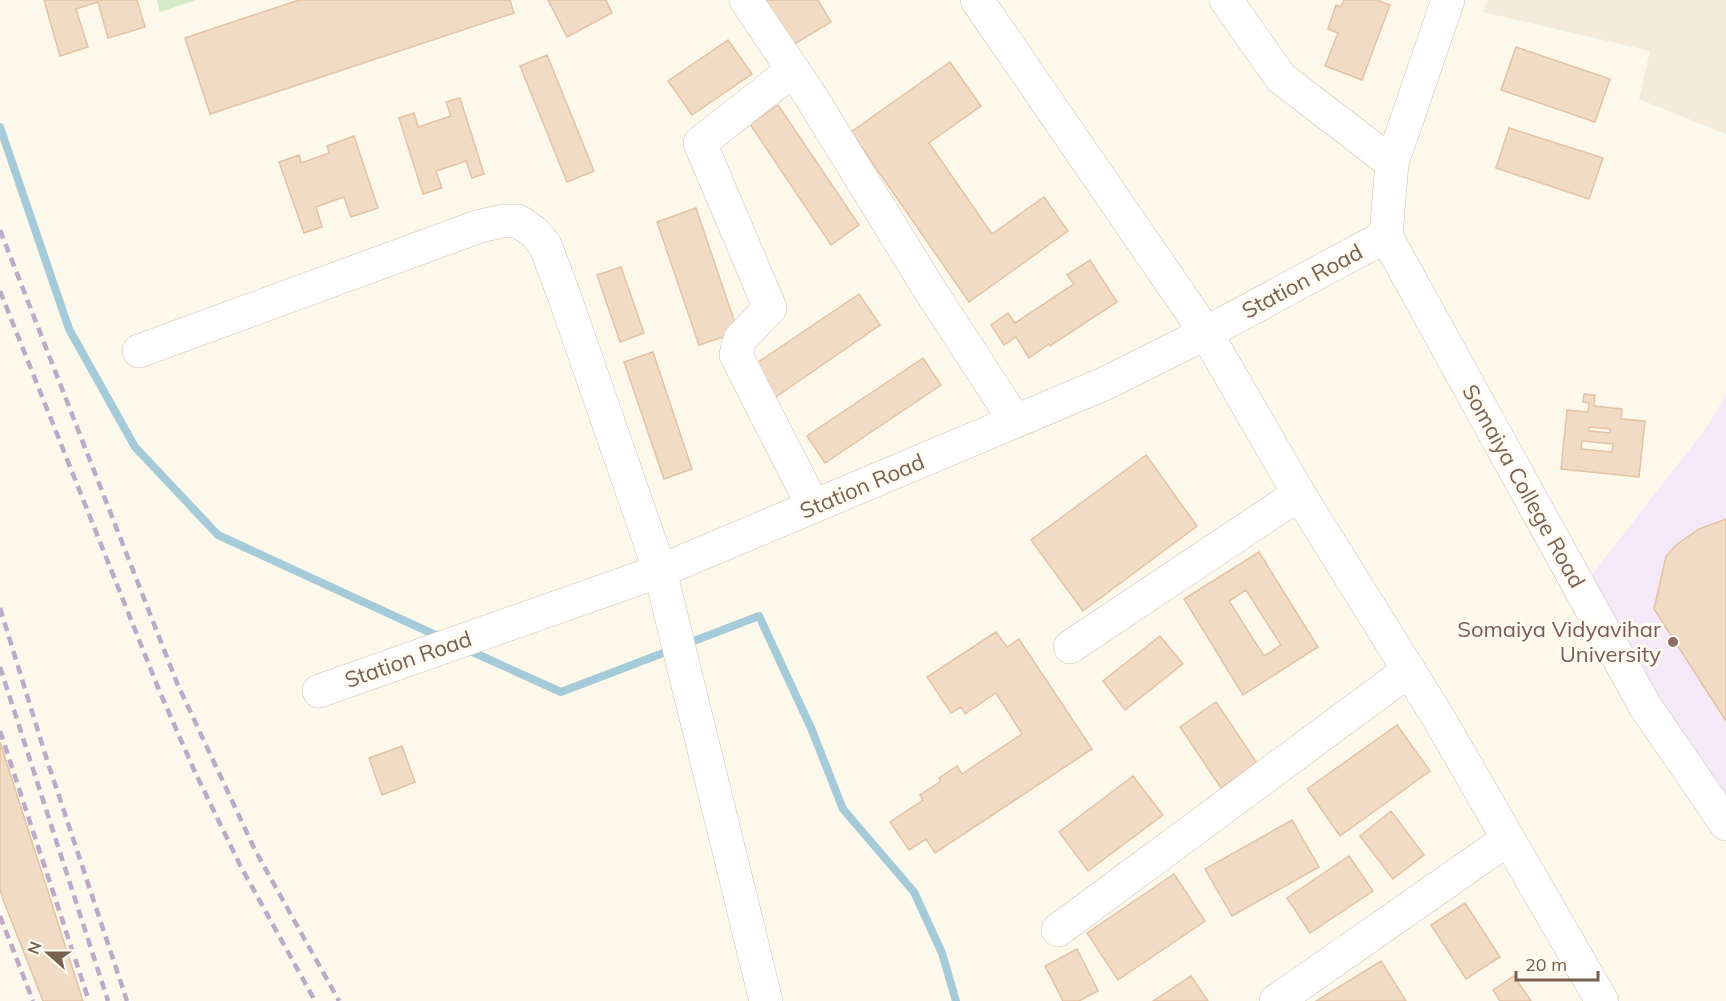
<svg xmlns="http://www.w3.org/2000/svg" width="1726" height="1001" viewBox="0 0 1726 1001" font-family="Mulish,sans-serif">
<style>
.residential{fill:#f4ebda}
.education{fill:#f5e8f9}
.green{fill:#d4ebca}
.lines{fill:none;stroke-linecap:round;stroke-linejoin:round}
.stream{stroke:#a6cbd8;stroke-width:8}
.building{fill:#f1dbc4;stroke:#e4c3a5;stroke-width:1.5;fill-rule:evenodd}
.minor-casing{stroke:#cfc1b1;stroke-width:34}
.minor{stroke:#fff;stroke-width:33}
.rail{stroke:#bda9c8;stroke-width:4.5;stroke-dasharray:9 6;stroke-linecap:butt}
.education-dot{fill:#8d6e63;stroke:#fffbf3;stroke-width:2}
.labels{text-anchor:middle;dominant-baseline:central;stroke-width:6;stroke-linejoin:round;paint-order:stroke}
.street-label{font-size:22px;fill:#78614e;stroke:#fffbf3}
.education-label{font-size:22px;fill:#785e54;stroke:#fffbf3;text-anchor:end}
</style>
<rect width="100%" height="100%" fill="#fcf8ec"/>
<path class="residential" d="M 1488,0 L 1726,0 L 1726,134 L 1639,99 L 1650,51 L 1483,12 Z"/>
<path class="education" d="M 1726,395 L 1726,809 L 1587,581 L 1707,427 Z"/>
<path class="green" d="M 157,0 L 196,0 L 160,12 Z"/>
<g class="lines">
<path class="stream" d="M 0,127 L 69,329 L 135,447 L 218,535 L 442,638
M 686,644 L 759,616 L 811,728 L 843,809 L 914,892 L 942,953 L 956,1001
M 468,650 L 561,692 L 671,650"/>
</g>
<path class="building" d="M 44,0 L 137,0 L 145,27 L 108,38 L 98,2 L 76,9 L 88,47 L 60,56 Z
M 299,0 L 510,0 L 514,13 L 210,114 L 185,38 Z
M 548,0 L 606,0 L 612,13 L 567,37 Z
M 754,0 L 818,0 L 831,22 L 778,54 Z
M 1344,0 L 1377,0 L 1390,5 L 1362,80 L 1325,66 L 1338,33 L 1328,29 L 1336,5 L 1341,7 Z
M 728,40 L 752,74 L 692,115 L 668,81 Z
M 1516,47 L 1610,79 L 1595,122 L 1501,90 Z
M 547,55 L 594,171 L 567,182 L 520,66 Z
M 950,62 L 981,106 L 929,143 L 992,234 L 1044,197 L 1068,231 L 969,302 L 851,132 Z
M 460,98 L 484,174 L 472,178 L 466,161 L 436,171 L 442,188 L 423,194 L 399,118 L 414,113 L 418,127 L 451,116 L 446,102 Z
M 778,105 L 859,225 L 831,245 L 750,124 Z
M 1509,128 L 1603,158 L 1589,199 L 1496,168 Z
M 354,136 L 378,208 L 351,217 L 344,197 L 316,207 L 322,227 L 304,233 L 279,162 L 299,155 L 301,163 L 329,153 L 327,146 Z
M 696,208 L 738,332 L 699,345 L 657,222 Z
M 1090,260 L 1117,302 L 1050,346 L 1049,344 L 1029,358 L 1016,337 L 1004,345 L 991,325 L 1008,313 L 1015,323 L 1074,284 L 1067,275 Z
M 621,267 L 644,333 L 620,342 L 597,275 Z
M 859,294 L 880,325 L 770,401 L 748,369 Z
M 653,352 L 692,469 L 664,479 L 624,362 Z
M 923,358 L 941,385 L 825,463 L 807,436 Z
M 1584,394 L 1595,395 L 1594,406 L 1622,409 L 1621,419 L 1645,421 L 1639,477 L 1561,469 L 1567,410 L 1588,412 L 1589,403 L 1583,402 ZM 1589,427 L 1610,429 L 1610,433 L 1589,431 ZM 1582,441 L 1613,444 L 1612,452 L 1581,449 Z
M 1146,455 L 1197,526 L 1083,611 L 1031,540 Z
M 1726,519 L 1726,721 L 1654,609 L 1666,556 L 1676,545 L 1699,529 Z
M 1259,552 L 1318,647 L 1243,695 L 1184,599 ZM 1246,590 L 1281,645 L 1264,656 L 1229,601 Z
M 996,632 L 1007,647 L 1019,639 L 1092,749 L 935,853 L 926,839 L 909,850 L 890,822 L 923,800 L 920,795 L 941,781 L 939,778 L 957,766 L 962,774 L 1022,734 L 996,693 L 965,714 L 961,707 L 951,713 L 927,677 Z
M 1160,636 L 1183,664 L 1125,710 L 1103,681 Z
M 1216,702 L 1257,763 L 1221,788 L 1180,727 Z
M 1397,725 L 1430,771 L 1340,836 L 1307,789 Z
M 0,742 L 83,1001 L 43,1001 L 4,902 L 0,890 Z
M 402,746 L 415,782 L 382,795 L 369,758 Z
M 1133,776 L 1163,815 L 1088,871 L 1059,832 Z
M 1391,811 L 1424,855 L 1393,879 L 1360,836 Z
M 1292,820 L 1319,867 L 1232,916 L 1205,869 Z
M 1349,856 L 1373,891 L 1310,933 L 1287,898 Z
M 1174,874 L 1205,921 L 1118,980 L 1087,933 Z
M 1465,903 L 1500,957 L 1466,979 L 1431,925 Z
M 1077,949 L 1098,991 L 1079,1001 L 1063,1001 L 1045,966 Z
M 1381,961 L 1406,1001 L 1316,1001 Z
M 1191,976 L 1208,1001 L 1153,1001 Z
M 1514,976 L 1531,1001 L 1500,1001 L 1493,990 Z"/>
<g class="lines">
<defs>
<path id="minor" d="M 746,0 L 811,97 L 928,287 L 1015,421
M 977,0 L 1206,333 L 1299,494 L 1438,717 L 1602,1001
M 1226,0 L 1281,78 L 1392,163
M 793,70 L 700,143 L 770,308 L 740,339 L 736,355 L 813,506
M 1386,236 L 1645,706 L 1726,824
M 1386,236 L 1392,163 L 1448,0
M 139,351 L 480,226 L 503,221 L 518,221 L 534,232 L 545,245 L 565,298 L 660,571 L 766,1001
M 1070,647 L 1299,494
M 319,691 L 660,571 L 1106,383 L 1206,333 L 1386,236
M 1058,930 L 1408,671
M 1276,1001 L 1508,839"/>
</defs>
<use href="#minor" class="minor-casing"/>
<use href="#minor" class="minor"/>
<path class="rail" d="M 0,230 L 177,683 L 255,850 L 339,1001
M 0,291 L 159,690 L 194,770 L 240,865 L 315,1001
M 0,608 L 47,760 L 127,1001
M 0,667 L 108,1001
M 0,731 L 89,1001
M 0,916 L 33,1001"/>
</g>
<circle class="education-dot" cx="1673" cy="642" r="6"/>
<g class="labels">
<g class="street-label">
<text transform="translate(1302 281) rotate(-28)">Station Road</text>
<text transform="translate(862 486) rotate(-23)">Station Road</text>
<text transform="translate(1524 486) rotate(61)">Somaiya College Road</text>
<text transform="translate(408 659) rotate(-19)">Station Road</text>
</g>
<g class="education-label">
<text x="1661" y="629">Somaiya Vidyavihar<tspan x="1661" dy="25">University</tspan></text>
</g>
</g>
<g transform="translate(48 953) rotate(291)" stroke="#fffbf3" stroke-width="4.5" paint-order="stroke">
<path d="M0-4.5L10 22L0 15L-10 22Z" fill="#78614e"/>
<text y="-9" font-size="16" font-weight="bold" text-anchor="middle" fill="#78614e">N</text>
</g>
<path d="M1516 971v9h82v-9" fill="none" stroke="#78614e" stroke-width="3"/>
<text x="1525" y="971" font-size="18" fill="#78614e" stroke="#fffbf3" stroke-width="4.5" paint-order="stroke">20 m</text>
</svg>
